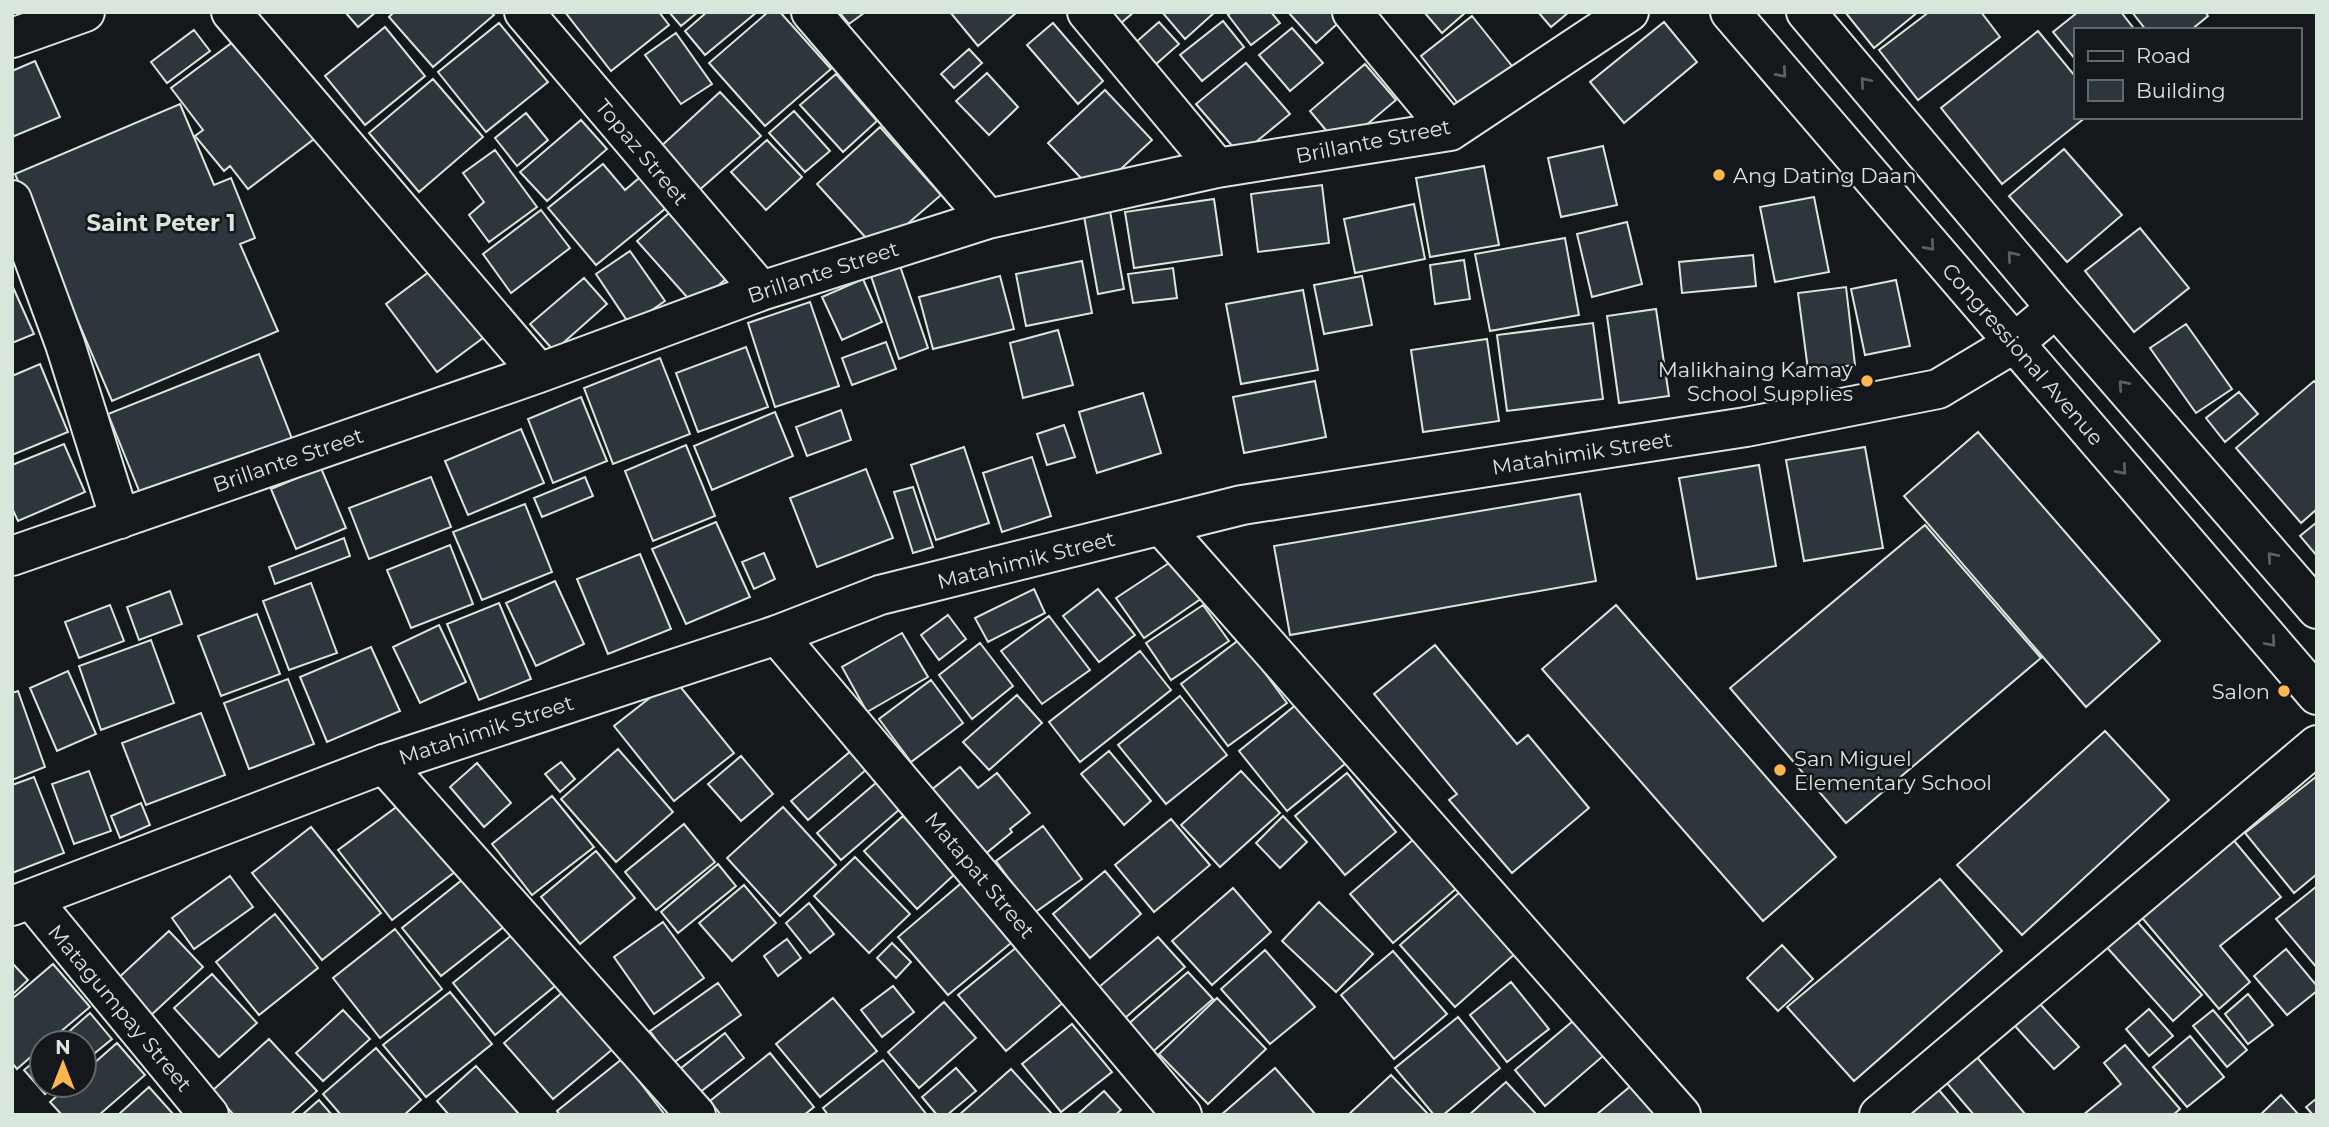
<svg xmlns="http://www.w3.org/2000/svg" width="2329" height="1127" viewBox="0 0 2329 1127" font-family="Montserrat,sans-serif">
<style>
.building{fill:#2c363c;stroke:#d8e6dc;stroke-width:2}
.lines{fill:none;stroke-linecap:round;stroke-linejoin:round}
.pedestrian-casing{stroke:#d8e6dc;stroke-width:42}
.minor-casing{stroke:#d8e6dc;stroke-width:42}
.tertiary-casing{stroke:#d8e6dc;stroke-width:42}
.secondary-casing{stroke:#d8e6dc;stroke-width:42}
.pedestrian{stroke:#14181c;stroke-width:38}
.minor{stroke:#14181c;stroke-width:38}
.tertiary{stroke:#14181c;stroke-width:38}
.secondary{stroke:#14181c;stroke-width:38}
.oneway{stroke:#59605f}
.poi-dot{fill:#ffb74d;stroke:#14181c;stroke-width:2.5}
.labels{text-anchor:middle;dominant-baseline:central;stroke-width:5;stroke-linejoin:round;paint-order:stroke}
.street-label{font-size:21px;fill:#d8e6dc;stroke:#14181c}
.poi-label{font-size:21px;fill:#d8e6dc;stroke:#14181c;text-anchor:start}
.neighbourhood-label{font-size:23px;font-weight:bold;fill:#d8e6dc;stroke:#14181c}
</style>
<rect width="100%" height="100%" fill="#14181c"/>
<path class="building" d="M 345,12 L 376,12 L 358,27 Z
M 394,12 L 491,12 L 494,15 L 433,67 L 389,17 Z
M 565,12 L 659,12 L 669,25 L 611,71 Z
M 669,12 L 698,12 L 681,26 Z
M 707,12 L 757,12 L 705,55 L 685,31 Z
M 768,12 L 780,12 L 831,69 L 765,126 L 709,63 Z
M 839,12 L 863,12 L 864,13 L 849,24 Z
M 950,12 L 1017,12 L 978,46 Z
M 1111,12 L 1134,12 L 1121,23 Z
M 1162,12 L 1215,12 L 1185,39 Z
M 1232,12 L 1271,12 L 1280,23 L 1251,45 L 1228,15 Z
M 1288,12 L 1342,12 L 1346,16 L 1316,43 Z
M 1424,12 L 1466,12 L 1442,33 Z
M 1538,12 L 1569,12 L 1551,27 Z
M 1845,12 L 1918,12 L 1874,48 Z
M 1929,12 L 1981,12 L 2000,37 L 1918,100 L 1879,50 Z
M 2078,12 L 2121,12 L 2135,30 L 2075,30 L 2075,59 L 2053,32 Z
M 2132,12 L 2205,12 L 2208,16 L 2191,30 L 2146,30 Z
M 1472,16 L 1516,71 L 1464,111 L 1421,56 Z
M 1223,21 L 1244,47 L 1202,81 L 1180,55 Z
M 1159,22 L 1179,44 L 1155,65 L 1135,43 Z
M 1664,22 L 1697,62 L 1624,123 L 1590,82 Z
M 499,23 L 548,82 L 486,132 L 438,72 Z
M 1053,23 L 1103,81 L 1078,104 L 1027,45 Z
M 385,27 L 425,76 L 365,125 L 325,76 Z
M 1292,28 L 1323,63 L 1290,91 L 1259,55 Z
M 194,30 L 210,51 L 167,83 L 151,62 Z
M 2038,31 L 2075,76 L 2075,117 L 2086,117 L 2002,184 L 1941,108 Z
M 676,33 L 712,84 L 681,104 L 645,55 Z
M 241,36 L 318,136 L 248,189 L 230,166 L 224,171 L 195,136 L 203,130 L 171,88 Z
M 969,49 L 982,63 L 954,88 L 941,74 Z
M 35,61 L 60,117 L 12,137 L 12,71 Z
M 1246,63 L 1290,114 L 1240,155 L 1196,104 Z
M 1365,64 L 1396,100 L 1340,147 L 1310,111 Z
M 987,73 L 1018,107 L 989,135 L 956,101 Z
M 836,74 L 877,121 L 843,152 L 800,105 Z
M 433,79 L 483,137 L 419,192 L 369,133 Z
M 1105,90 L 1152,140 L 1095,193 L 1048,143 Z
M 720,92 L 761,136 L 697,192 L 658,149 Z
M 180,104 L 214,185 L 231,178 L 255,238 L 240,244 L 278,331 L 112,401 L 15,174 Z
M 794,111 L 830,151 L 805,172 L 769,133 Z
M 526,113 L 548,140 L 517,166 L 495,138 Z
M 581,120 L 607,149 L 547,201 L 520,172 Z
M 880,127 L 941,195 L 877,250 L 817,184 Z
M 767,140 L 802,177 L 766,210 L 731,172 Z
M 1603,146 L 1617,205 L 1561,217 L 1548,158 Z
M 2064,149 L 2122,215 L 2067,262 L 2009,196 Z
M 495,150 L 537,207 L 489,242 L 469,215 L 484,202 L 463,173 Z
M 603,164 L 625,190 L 645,173 L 671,204 L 596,265 L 548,208 Z
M 1484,166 L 1499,245 L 1430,257 L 1416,178 Z
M 1322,185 L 1329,243 L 1258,252 L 1251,194 Z
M 1814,197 L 1829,272 L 1775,282 L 1760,207 Z
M 1214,199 L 1222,255 L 1134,268 L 1125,212 Z
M 1414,204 L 1425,259 L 1355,273 L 1344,219 Z
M 541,210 L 570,248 L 511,293 L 483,254 Z
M 1110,211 L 1124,289 L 1098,294 L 1084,216 Z
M 669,213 L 728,277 L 695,306 L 637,241 Z
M 1627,222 L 1642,284 L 1592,297 L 1577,234 Z
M 2140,228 L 2189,288 L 2134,332 L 2085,271 Z
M 1565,238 L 1579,315 L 1490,331 L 1475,254 Z
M 630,251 L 665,301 L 630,325 L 596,274 Z
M 1753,255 L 1756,286 L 1682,293 L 1679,262 Z
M 1464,260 L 1470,299 L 1435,304 L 1430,265 Z
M 1082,261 L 1092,313 L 1026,326 L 1016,274 Z
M 437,266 L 487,335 L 437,372 L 386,304 Z
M 900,266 L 928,348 L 899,359 L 871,276 Z
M 1173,268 L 1177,298 L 1133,303 L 1128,274 Z
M 1000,276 L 1014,329 L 933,349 L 919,297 Z
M 1362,276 L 1372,325 L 1324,334 L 1314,285 Z
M 584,278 L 607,304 L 554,351 L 530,324 Z
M 863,279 L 882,322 L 842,340 L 822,297 Z
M 1896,280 L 1910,346 L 1865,355 L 1851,289 Z
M 12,285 L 34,334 L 12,343 Z
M 1846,287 L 1855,365 L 1808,370 L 1798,293 Z
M 1303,290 L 1318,370 L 1241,384 L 1226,304 Z
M 810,302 L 839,386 L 775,407 L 748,323 Z
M 1656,309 L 1669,396 L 1619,403 L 1607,316 Z
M 1593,323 L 1603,399 L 1507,411 L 1497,335 Z
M 2186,324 L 2232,389 L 2196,413 L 2150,348 Z
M 1058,330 L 1073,385 L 1023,398 L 1010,343 Z
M 1487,339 L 1499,421 L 1423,432 L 1411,350 Z
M 886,342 L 896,369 L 852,385 L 842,358 Z
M 746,347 L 768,407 L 698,432 L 676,373 Z
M 259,354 L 294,444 L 144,503 L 108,414 Z
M 660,358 L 690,434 L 613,464 L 584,388 Z
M 40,364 L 68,432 L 12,455 L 12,376 Z
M 1315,381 L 1326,437 L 1244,453 L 1233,397 Z
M 2314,381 L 2317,384 L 2317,509 L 2301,523 L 2236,448 Z
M 2239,392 L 2258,414 L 2225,442 L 2206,418 Z
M 1143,393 L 1161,453 L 1097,473 L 1079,412 Z
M 581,397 L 607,461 L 553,483 L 528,419 Z
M 841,410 L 851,440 L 807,456 L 796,427 Z
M 775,412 L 793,456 L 712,490 L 694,446 Z
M 1064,425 L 1075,457 L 1047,465 L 1037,434 Z
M 521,429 L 544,483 L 468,515 L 445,461 Z
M 1978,432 L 2160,641 L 2086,707 L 1904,496 Z
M 64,444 L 85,492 L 18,521 L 12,508 L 12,465 Z
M 686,445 L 715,516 L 653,541 L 625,471 Z
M 964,447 L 989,523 L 936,540 L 911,465 Z
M 1865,447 L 1883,548 L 1804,561 L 1786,460 Z
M 1032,457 L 1051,516 L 1002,532 L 983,473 Z
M 1759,465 L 1776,566 L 1697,579 L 1679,478 Z
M 321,468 L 346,528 L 296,549 L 271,489 Z
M 866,469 L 893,538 L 817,567 L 790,498 Z
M 431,477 L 451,527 L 369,559 L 349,508 Z
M 585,477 L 593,496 L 542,517 L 534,498 Z
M 913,487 L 933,547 L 913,553 L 894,492 Z
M 1580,494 L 1596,581 L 1290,635 L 1274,546 Z
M 525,504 L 552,572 L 482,600 L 453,532 Z
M 716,522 L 750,597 L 686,624 L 652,549 Z
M 2317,522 L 2317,556 L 2300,536 Z
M 1925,525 L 2041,658 L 1846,823 L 1730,688 Z
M 344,538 L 350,556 L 275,584 L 269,567 Z
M 450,545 L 473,604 L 411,628 L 387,570 Z
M 764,553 L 775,579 L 754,589 L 742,562 Z
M 640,554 L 671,629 L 608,654 L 577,579 Z
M 1178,557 L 1205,596 L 1144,638 L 1116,598 Z
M 555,581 L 584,644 L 536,666 L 506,603 Z
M 311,583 L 337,653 L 289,670 L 263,601 Z
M 1034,589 L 1045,613 L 988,642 L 975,618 Z
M 1098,589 L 1135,635 L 1099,662 L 1063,616 Z
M 170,591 L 182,624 L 139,640 L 127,607 Z
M 499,603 L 531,679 L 479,700 L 447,624 Z
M 110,605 L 124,641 L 79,658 L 65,622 Z
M 1203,605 L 1229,641 L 1171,680 L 1146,643 Z
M 1616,605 L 1836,857 L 1763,921 L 1542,669 Z
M 257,614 L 280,674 L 221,696 L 198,636 Z
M 948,615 L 966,639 L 939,660 L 921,635 Z
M 1049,616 L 1090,670 L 1042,704 L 1001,651 Z
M 439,625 L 466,682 L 420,703 L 393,647 Z
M 902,633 L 928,677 L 867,712 L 842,667 Z
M 1240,639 L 1287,703 L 1228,746 L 1181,684 Z
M 151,640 L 174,703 L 101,730 L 79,666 Z
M 980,643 L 1013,686 L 972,719 L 939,675 Z
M 1435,645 L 1517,744 L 1528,735 L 1589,808 L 1512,873 L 1449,800 L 1457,794 L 1374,694 Z
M 371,647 L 400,711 L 327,742 L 300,677 Z
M 1140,651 L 1171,690 L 1080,762 L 1049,722 Z
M 68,671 L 96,734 L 57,751 L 30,688 Z
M 288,679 L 314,744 L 249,769 L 224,703 Z
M 674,679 L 734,753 L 674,801 L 614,726 Z
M 931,680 L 963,723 L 911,762 L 879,719 Z
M 18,691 L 45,767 L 12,780 L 12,693 Z
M 1017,695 L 1042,723 L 989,770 L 963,742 Z
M 1180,696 L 1227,755 L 1166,804 L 1118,745 Z
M 1297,704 L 1346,763 L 1287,811 L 1239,751 Z
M 201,713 L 225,775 L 146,805 L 122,743 Z
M 2105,731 L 2169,800 L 2022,935 L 1957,865 Z
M 618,749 L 673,812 L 616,862 L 561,799 Z
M 851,751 L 867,769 L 808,820 L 791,801 Z
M 1109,751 L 1151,801 L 1124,825 L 1081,774 Z
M 741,756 L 773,794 L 741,821 L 708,784 Z
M 561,762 L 575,779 L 560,792 L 545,774 Z
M 477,763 L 511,803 L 484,827 L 450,787 Z
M 960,767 L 978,788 L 997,773 L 1030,813 L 1010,829 L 1012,832 L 984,855 L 930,791 Z
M 89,771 L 111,831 L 74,844 L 52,784 Z
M 1241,771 L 1280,813 L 1220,867 L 1181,825 Z
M 1347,773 L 1396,832 L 1345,875 L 1295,816 Z
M 2317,776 L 2317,874 L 2294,893 L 2245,833 Z
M 34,777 L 64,853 L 12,873 L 12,785 Z
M 877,782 L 900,809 L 841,860 L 817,833 Z
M 552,796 L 594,847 L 532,895 L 492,844 Z
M 406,800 L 460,868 L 392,920 L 338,850 Z
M 141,803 L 150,825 L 120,838 L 111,816 Z
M 783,807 L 836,865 L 780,916 L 727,858 Z
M 903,816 L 956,873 L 917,909 L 864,851 Z
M 1283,816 L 1307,842 L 1280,868 L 1256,843 Z
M 1171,819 L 1210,865 L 1154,912 L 1115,865 Z
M 684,824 L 715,862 L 656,910 L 625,872 Z
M 1043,826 L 1082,879 L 1034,913 L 996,861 Z
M 311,827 L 381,913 L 322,960 L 252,873 Z
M 2231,837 L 2281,897 L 2220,946 L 2250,982 L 2219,1009 L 2138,913 Z
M 1414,839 L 1457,888 L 1393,943 L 1350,894 Z
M 596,851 L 635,898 L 580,944 L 541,897 Z
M 855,857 L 910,914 L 869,953 L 814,896 Z
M 718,864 L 736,886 L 678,933 L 661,912 Z
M 1105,871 L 1141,914 L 1090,958 L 1053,914 Z
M 230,876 L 253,907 L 194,949 L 172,918 Z
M 467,876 L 506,925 L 441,976 L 402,928 Z
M 1940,879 L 2002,951 L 1854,1081 L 1787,1007 Z
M 965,880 L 1016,939 L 948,995 L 898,937 Z
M 744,885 L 776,923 L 732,961 L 699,923 Z
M 2317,886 L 2317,968 L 2276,919 Z
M 1233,888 L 1271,932 L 1212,985 L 1172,941 Z
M 1461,891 L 1517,952 L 1455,1007 L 1400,945 Z
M 1319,902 L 1373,954 L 1336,992 L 1282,941 Z
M 809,903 L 834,934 L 810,953 L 786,923 Z
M 275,914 L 318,968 L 259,1015 L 216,962 Z
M 2133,917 L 2202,995 L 2173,1021 L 2103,943 Z
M 663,922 L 704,978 L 654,1014 L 614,957 Z
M 395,929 L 442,989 L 380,1038 L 333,978 Z
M 169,931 L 203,967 L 148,1018 L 114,982 Z
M 513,934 L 555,986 L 495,1035 L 453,983 Z
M 1158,937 L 1185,967 L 1125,1018 L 1099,987 Z
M 787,939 L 801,958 L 778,976 L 764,956 Z
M 892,943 L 911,962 L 896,978 L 877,958 Z
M 1782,945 L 1813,979 L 1778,1011 L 1747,978 Z
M 1018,946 L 1065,1001 L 1006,1051 L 958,995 Z
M 2286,949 L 2317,986 L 2317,991 L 2287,1015 L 2254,976 Z
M 1265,950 L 1315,1007 L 1270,1044 L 1221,989 Z
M 1393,951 L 1447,1014 L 1394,1059 L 1341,995 Z
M 53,964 L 90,1007 L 47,1043 L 42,1043 L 42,1047 L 17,1069 L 12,1063 L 12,999 Z
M 14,965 L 28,980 L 12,995 L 12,967 Z
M 1188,972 L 1213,999 L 1150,1054 L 1126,1026 Z
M 212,974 L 257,1023 L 219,1057 L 174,1008 Z
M 1511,982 L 1549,1029 L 1507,1062 L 1470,1015 Z
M 718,983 L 741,1015 L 673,1063 L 650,1031 Z
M 893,986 L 914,1012 L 882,1037 L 861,1010 Z
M 564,991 L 614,1048 L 553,1099 L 504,1043 Z
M 450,992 L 492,1044 L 426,1097 L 383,1045 Z
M 2248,994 L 2273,1025 L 2248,1044 L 2225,1014 Z
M 833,998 L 877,1051 L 820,1097 L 776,1044 Z
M 1217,998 L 1266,1049 L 1208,1104 L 1159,1054 Z
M 944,1002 L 976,1038 L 919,1088 L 888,1052 Z
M 2040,1004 L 2079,1047 L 2054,1069 L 2015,1026 Z
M 2149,1009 L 2173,1036 L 2149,1056 L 2126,1029 Z
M 343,1010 L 370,1039 L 323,1081 L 296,1053 Z
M 2213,1010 L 2247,1050 L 2227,1067 L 2193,1026 Z
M 90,1013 L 112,1039 L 84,1062 L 84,1043 L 56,1043 Z
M 1580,1015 L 1610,1050 L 1545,1106 L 1515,1070 Z
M 1458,1017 L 1500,1068 L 1443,1115 L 1434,1115 L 1395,1068 Z
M 1072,1024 L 1112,1072 L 1061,1112 L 1022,1064 Z
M 725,1033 L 744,1058 L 699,1093 L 680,1069 Z
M 2190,1036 L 2224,1077 L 2187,1107 L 2153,1067 Z
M 269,1039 L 317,1091 L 290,1115 L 234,1115 L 212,1091 Z
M 117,1043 L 145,1075 L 99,1115 L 62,1115 L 50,1102 L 69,1085 L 84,1085 L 84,1072 Z
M 2125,1045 L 2180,1109 L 2173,1115 L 2083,1115 L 2121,1084 L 2104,1063 Z
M 376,1048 L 421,1100 L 404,1115 L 341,1115 L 323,1094 Z
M 770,1053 L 814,1107 L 804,1115 L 721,1115 L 710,1101 Z
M 42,1055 L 42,1085 L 56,1085 L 45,1094 L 24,1070 Z
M 1976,1056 L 2026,1115 L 1974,1115 L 1945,1081 Z
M 622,1059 L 665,1115 L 560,1115 L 557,1111 Z
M 883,1060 L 927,1115 L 828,1115 L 823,1108 Z
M 476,1066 L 518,1113 L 517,1115 L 449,1115 L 437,1101 Z
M 956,1068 L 976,1091 L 947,1115 L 937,1115 L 922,1097 Z
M 1275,1068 L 1316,1115 L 1221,1115 Z
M 1011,1069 L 1053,1115 L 959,1115 Z
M 1391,1075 L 1429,1115 L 1348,1115 Z
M 1638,1080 L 1667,1115 L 1596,1115 Z
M 1506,1082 L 1537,1115 L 1469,1115 Z
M 1933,1083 L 1960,1115 L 1896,1115 Z
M 149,1087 L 174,1115 L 118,1115 Z
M 1104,1091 L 1121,1110 L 1115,1115 L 1077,1115 Z
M 2281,1095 L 2299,1115 L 2260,1115 Z
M 2317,1098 L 2317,1115 L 2313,1115 L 2306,1107 Z
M 319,1100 L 332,1115 L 302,1115 Z"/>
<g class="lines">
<defs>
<path id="pedestrian" d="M 777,635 L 1182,1115
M 384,764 L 696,1115"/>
<path id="minor" d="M 231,12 L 539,373
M 524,12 L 761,291
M 811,12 L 988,219
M 1087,12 L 1217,168
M 1352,12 L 1450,131
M 12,38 L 85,12
M 12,200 L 65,344 L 120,519
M 1162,526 L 1681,1115
M 12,556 L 539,373 L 761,291 L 988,219 L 1217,168 L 1450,131 L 1629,12
M 32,900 L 209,1115
M 1879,1115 L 2317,745"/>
<path id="tertiary" d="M 12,906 L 384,764 L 777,635 L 880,595 L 1242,505 L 1746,427 L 1938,389 L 2013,344 L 2056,308"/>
<path id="secondary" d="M 1730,12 L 2317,695
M 1806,12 L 2056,308 L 2317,609"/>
</defs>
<use href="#pedestrian" class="pedestrian-casing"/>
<use href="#minor" class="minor-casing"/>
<use href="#tertiary" class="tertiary-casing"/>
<use href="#secondary" class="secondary-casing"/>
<use href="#pedestrian" class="pedestrian"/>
<use href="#minor" class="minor"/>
<use href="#tertiary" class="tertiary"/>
<use href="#secondary" class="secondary"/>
</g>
<defs><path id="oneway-chevron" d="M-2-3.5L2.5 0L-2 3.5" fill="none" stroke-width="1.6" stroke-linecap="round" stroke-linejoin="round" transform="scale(1.75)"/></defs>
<g class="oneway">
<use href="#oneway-chevron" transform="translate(1782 73) rotate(49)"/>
<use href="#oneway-chevron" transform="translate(1865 82) rotate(-130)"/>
<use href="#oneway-chevron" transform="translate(1930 246) rotate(49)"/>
<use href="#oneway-chevron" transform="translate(2012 256) rotate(-130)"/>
<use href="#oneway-chevron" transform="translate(2123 385) rotate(-131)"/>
<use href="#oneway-chevron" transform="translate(2122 470) rotate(49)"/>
<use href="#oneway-chevron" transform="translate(2272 557) rotate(-131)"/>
<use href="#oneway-chevron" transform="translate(2271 642) rotate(49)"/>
</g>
<g class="poi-dot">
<circle cx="1719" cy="175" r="7"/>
<circle cx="1867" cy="381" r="7"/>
<circle cx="2284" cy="691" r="7"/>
<circle cx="1780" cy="770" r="7"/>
</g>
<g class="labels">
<g class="street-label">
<text transform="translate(1373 141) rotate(-11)">Brillante Street</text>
<text transform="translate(642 152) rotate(50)">Topaz Street</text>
<text transform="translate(823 272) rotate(-18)">Brillante Street</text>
<text transform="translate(2023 354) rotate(49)">Congressional Avenue</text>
<text transform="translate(1582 453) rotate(-9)">Matahimik Street</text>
<text transform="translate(288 460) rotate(-19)">Brillante Street</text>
<text transform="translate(1026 560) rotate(-14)">Matahimik Street</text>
<text transform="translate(486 730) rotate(-18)">Matahimik Street</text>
<text transform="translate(980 875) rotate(50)">Matapat Street</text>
<text transform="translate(120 1008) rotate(50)">Matagumpay Street</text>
</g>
<g class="poi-label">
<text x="1733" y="175">Ang Dating Daan</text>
<text x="1853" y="369" text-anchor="end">Malikhaing Kamay<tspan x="1853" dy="24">School Supplies</tspan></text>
<text x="2270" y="691" text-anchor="end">Salon</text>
<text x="1794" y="758">San Miguel<tspan x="1794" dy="24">Elementary School</tspan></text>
</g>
<g class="neighbourhood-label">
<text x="161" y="223">Saint Peter 1</text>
</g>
</g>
<rect width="2329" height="1127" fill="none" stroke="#d8e6dc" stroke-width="28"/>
<rect x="2074" y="28" width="228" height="91" fill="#14181c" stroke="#626a69" stroke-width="2"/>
<rect x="2088" y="51" width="35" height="10" fill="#14181c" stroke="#626a69" stroke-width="2"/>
<text x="2136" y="63" font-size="21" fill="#d8e6dc">Road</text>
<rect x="2088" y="80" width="35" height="21" fill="#2c363c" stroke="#626a69" stroke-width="2"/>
<text x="2136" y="98" font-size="21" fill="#d8e6dc">Building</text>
<g transform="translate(63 1064)"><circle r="33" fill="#14181c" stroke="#626a69" stroke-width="2"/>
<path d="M0-5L12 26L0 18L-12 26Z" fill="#ffb74d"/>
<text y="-10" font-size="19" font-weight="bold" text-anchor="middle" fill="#d8e6dc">N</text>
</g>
</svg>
